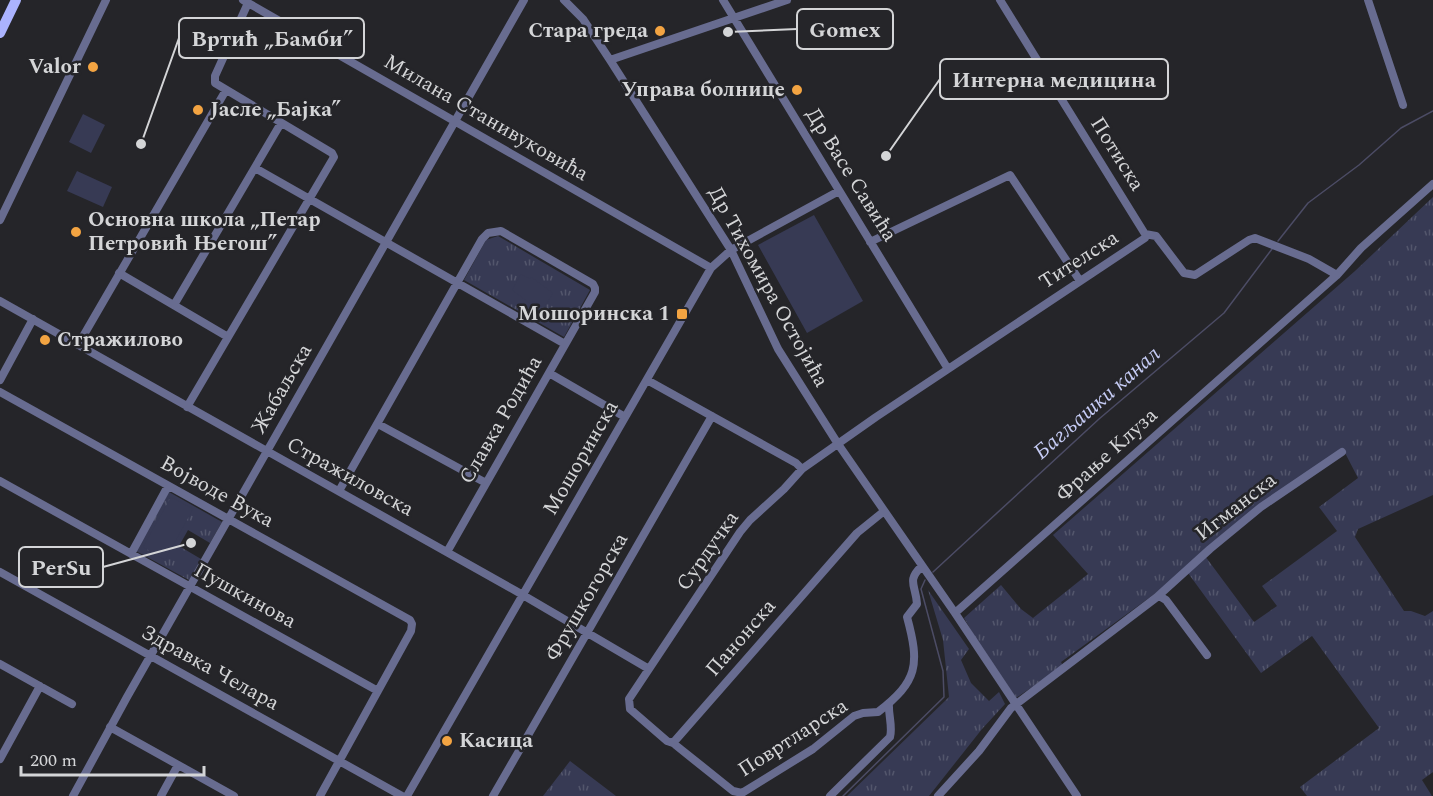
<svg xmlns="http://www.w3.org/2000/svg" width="1433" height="796" viewBox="0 0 1433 796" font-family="Spectral,serif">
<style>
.grass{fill:url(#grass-tufts)}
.green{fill:#373a54}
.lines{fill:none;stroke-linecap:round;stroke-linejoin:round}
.stream{stroke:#4c4c65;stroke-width:1.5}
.minor{stroke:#686c90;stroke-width:8}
.major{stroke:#abb3fe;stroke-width:10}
.poi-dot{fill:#f3a442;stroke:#252529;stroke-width:2}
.labels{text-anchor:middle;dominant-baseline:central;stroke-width:5;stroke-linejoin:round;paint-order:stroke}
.poi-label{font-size:21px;font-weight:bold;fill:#d4d5d7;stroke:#252529;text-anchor:end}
.street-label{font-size:21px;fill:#d4d5d7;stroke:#252529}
.water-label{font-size:22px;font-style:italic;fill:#c5cbf4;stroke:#252529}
.leader{fill:none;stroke:#d4d5d7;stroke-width:2}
.callout-dot{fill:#d4d5d7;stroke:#252529;stroke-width:2}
.callout{fill:#252529;stroke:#d4d5d7;stroke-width:2}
.callout-label{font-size:22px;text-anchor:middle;font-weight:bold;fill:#d4d5d7}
</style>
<defs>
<pattern id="grass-tufts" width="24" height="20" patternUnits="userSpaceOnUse" patternTransform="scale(1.5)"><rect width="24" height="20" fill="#373a54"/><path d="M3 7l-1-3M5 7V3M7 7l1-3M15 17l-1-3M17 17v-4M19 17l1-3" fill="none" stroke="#53566c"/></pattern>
</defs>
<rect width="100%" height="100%" fill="#252529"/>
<path class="grass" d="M 1433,197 L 1433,495 L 1358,529 L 1355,537 L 1404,611 L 1411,611 L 1425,616 L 1433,611 L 1433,772 L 1422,780 L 1432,796 L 1307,796 L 1300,787 L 1379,728 L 1312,636 L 1261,673 L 1188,573 L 1205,556 L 1254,622 L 1277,606 L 1262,586 L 1337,531 L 1319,507 L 1358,478 L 1343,449 L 1307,472 L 1186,571 L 1061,662 L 1063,666 L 1016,698 L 975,637 L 964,618 L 1001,585 L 1021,609 L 1033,618 L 1088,574 L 1053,535 L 1355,271 Z
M 498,236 L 590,290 L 564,337 L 464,280 L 486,240 Z
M 169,492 L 222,522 L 210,543 L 188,530 L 179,546 L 201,559 L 189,580 L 136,551 Z
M 928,590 L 969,649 L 961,660 L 971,683 L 989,701 L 999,692 L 1005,704 L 982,729 L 929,796 L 847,796 L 949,697 L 943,640 Z
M 570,761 L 616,796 L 543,796 Z"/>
<path class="green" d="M 83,114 L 105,125 L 91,153 L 69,142 Z
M 77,171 L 112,187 L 103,207 L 67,191 Z
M 814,215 L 863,301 L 807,333 L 758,245 Z
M 521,274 L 530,279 L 531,277 L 553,293 L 544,308 L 533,301 L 531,304 L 512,290 Z
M 171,497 L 193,509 L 165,560 L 143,547 Z"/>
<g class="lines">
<path class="stream" d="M 1278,241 L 1308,203 L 1359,165 L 1401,128 L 1433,111
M 933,572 L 1099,419 L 1224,313 L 1272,249
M 843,796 L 944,697 L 943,671 L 921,589 L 925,580"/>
<path class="minor" d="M 243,0 L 711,268
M 564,0 L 583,19 L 610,60 L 731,250 L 778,349 L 838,444 L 955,613 L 1337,275 L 1361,248 L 1433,184
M 723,0 L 948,369
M 1000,0 L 1145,234
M 1368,0 L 1403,105
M 610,60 L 787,0
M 255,168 L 565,344
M 0,220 L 106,0
M 870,242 L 1010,175 L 1080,281
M 119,273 L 228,337
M 0,301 L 516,591 L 649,669
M 174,305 L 281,123
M 78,345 L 226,90
M 549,373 L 625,417
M 0,380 L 33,319
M 647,380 L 796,463 L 802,469
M 0,392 L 410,620 L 412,624 L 411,631 L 320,796
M 187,407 L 334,157 L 332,153 L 215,83 L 215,76 L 248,3
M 378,424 L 486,483
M 0,481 L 378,691
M 339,491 L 482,239 L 488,233 L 501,231 L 593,284 L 595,288 L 595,292 L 447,552
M 131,554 L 168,486
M 922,566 C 906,581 916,585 917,604 L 907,617 C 920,665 918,681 878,712 L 863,713 L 854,716 L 813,749 L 742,793 L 733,791 L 673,743 L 667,741 L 630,709 L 629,699 L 740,532 L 750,520 L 784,489 L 802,469 L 876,417 L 1145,238 L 1145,234 L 1156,236 L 1184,273 L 1195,275 L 1249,240 L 1255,238 L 1309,259 L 1337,275
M 0,572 L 402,796
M 1157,597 L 1210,549 L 1261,507 L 1342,452
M 955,613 L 1077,796
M 0,664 L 72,704
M 110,727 L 234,796
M 673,743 L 857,533 L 883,512
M 0,759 L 40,686
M 73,796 L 127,697 L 524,0
M 161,796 L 178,765
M 407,796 L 711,268 L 731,250 L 839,191
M 493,796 L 712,416
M 830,796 L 890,737 C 893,727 888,714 889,703
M 938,796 L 979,751 L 1011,708 L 1157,597 L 1161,597 L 1166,600 L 1207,655"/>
<path class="major" d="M 0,33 L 16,0"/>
</g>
<g class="poi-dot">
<circle cx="660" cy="31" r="6"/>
<circle cx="93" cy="67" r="6"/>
<circle cx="797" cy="90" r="6"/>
<circle cx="198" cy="110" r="6"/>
<circle cx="76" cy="232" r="6"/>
<rect x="676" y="308" width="12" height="12" rx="3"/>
<circle cx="45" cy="340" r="6"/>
<circle cx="447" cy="741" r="6"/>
</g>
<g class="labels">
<g class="poi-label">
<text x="648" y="31">Стара греда</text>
<text x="81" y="67">Valor</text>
<text x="785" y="90">Управа болнице</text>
<text x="210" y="110" text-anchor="start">Јасле „Бајка”</text>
<text x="88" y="220" text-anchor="start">Основна школа „Петар<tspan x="88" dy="24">Петровић Његош”</tspan></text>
<text x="670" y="314">Мошоринска 1</text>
<text x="57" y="340" text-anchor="start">Стражилово</text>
<text x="459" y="741" text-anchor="start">Касица</text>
</g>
<g class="street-label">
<text transform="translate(486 118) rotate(30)">Милана Станивуковића</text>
<text transform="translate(1117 154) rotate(58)">Потиска</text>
<text transform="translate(851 175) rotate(58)">Др Васе Савића</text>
<text transform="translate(1079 260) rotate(-33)">Тителска</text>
<text transform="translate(768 287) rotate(61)">Др Тихомира Остојића</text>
<text transform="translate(282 389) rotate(-60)">Жабаљска</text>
<text transform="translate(501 420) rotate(-60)">Славка Родића</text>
<text transform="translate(1107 455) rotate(-42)">Фрање Клуза</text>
<text transform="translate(581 458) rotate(-60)">Мошоринска</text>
<text transform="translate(350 477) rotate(29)">Стражиловска</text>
<text transform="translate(217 492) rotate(29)">Војводе Вука</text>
<text transform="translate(1236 507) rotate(-38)">Игманска</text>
<text transform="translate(708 551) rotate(-55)">Сурдучка</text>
<text transform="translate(245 596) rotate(29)">Пушкинова</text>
<text transform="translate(587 597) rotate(-60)">Фрушкогорска</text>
<text transform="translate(741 638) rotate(-49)">Панонска</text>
<text transform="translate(210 668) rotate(29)">Здравка Челара</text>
<text transform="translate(793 738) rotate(-33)">Повртларска</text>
</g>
<g class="water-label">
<text transform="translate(1097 403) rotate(-41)">Багљашки канал</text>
</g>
</g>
<path class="leader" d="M728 32L797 29M141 144L179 38M886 156L940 79M191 543L103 567"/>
<g class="callout-dot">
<circle cx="728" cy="32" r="6"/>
<circle cx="141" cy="144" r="6"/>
<circle cx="886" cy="156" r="6"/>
<circle cx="191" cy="543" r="6"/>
</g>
<g class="callout">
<rect x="797" y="9" width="96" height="40" rx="6"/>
<rect x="179" y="18" width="185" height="40" rx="6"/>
<rect x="940" y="59" width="228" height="40" rx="6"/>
<rect x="19" y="547" width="84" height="40" rx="6"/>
</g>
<g class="callout-label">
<text x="845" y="37">Gomex</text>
<text x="272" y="46">Вртић „Бамби”</text>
<text x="1054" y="87">Интерна медицина</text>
<text x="61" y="575">PerSu</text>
</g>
<path d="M21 766v9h183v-9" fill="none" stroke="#d4d5d7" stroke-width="3"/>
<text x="30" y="766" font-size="18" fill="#d4d5d7" stroke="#252529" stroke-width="4.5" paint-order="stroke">200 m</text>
</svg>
